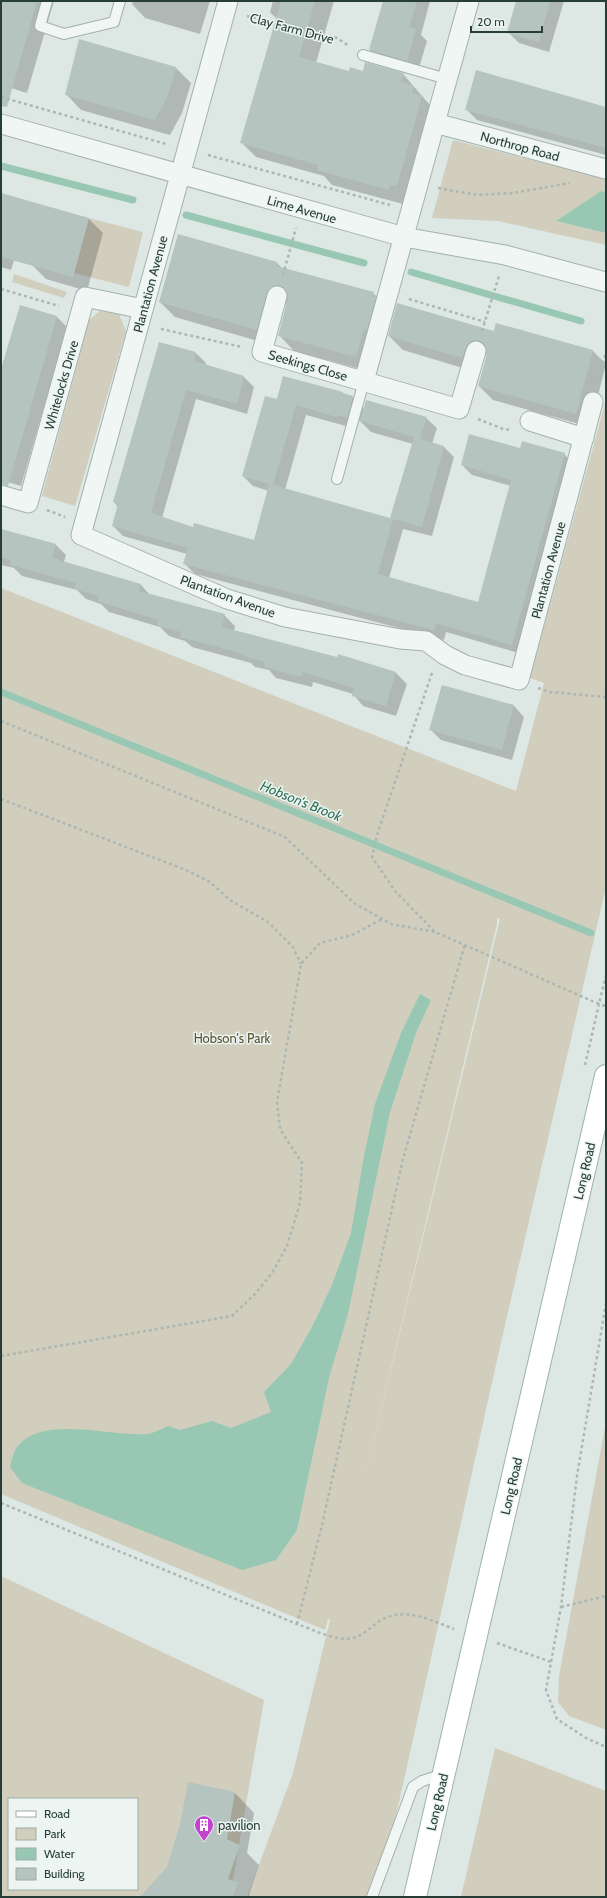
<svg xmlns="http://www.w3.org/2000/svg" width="607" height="1898" viewBox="0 0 607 1898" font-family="Cabin,sans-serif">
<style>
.green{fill:#d1cebe;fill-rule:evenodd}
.water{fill:#98c8b4}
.shadow{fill:#0003;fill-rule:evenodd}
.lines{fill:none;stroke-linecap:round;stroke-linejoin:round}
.stream{stroke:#98c8b4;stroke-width:7}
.building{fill:#b5c4bf}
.service-casing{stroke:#a3b1ad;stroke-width:12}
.minor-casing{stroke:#a3b1ad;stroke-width:21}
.primary-casing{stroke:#9db3ac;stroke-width:24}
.path{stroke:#acb7b4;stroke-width:2.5;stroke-dasharray:3 3;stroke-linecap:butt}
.service{stroke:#f0f6f4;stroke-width:10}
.minor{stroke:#f0f6f4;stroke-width:19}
.primary{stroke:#fff;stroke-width:22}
.primary-bridge-casing{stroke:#9db3ac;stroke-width:24;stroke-linecap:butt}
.primary-bridge{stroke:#fff;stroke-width:22}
.labels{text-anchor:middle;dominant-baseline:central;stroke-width:3;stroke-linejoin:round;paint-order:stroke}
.street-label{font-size:13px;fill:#273e37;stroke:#edf5f2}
.park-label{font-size:13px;fill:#5a5534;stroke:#edf5f2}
.poi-label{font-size:13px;fill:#273e37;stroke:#edf5f2;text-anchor:start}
.water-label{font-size:14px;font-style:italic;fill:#31725a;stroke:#edf5f2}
</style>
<rect width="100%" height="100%" fill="#dde7e4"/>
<path class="green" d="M 453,140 L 606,179 L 606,192 L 601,191 L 557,221 L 606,233 L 606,245 L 498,221 L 432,218 Z
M 89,218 L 143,232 L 129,287 L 74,273 Z
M 14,274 L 67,292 L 64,298 L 12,282 Z
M 100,311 L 119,314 L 126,331 L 75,506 L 42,496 L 89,320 Z
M 606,400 L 606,887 L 497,1360 L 378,1897 L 247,1897 L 293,1773 L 330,1620 L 328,1619 L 325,1630 L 1,1494 L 1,588 L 516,791 L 544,683 L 530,678 ZM 497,918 L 500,919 L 362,1489 L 497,924 Z
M 606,1422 L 606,1730 L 569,1716 L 558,1702 L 559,1676 Z
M 1,1576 L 264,1700 L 230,1897 L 1,1897 ZM 9,1799 L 137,1799 L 137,1889 L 9,1889 Z
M 495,1748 L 606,1791 L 606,1897 L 461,1897 Z"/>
<path class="water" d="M 601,191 L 606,192 L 606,233 L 556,221 Z
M 420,994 L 431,1000 L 416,1033 L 390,1112 L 348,1314 L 329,1378 L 297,1530 L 276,1560 L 242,1570 L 22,1483 L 10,1467 C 12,1461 13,1452 17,1447 C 42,1414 112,1437 148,1434 C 154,1433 161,1429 168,1426 L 180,1430 L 212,1421 L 231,1428 L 271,1412 L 264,1392 L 291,1364 L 312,1327 L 332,1285 L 351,1233 L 364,1156 L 375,1104 L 401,1033 Z"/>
<path class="shadow" d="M 1,1 L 54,1 L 27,93 L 1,85 Z
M 133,1 L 210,1 L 200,34 L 145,18 L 132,4 Z
M 273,1 L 334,1 L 316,63 L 350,73 L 403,74 L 436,112 L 403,204 L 332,185 L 324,176 L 256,157 L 241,142 L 277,19 L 270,12 Z
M 384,1 L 430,1 L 421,35 L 427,41 L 418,71 L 381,60 L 370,50 Z
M 517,1 L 564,1 L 549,52 L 519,43 L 508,32 Z
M 176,68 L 191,83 L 182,113 L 170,135 L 81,110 L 66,94 Z
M 606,108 L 606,155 L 477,120 L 466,109 Z
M 1,194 L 89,219 L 103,233 L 87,291 L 46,279 L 32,265 L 24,229 L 11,270 L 1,267 Z
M 179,235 L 277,263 L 282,268 L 373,293 L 389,309 L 371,372 L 294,351 L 279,335 L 288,302 L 282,308 L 272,345 L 175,317 L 160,302 Z
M 57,317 L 67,327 L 21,486 L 1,480 L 1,372 Z
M 496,324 L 593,351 L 606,364 L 590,427 L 493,400 L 479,386 L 488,354 L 482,357 L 476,372 L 403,350 L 389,336 L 494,332 Z
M 196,353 L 206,363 L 205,365 L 243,376 L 254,387 L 247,414 L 196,399 L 162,518 L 194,528 L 254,541 L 269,491 L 253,486 L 243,476 L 277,401 L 283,377 L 342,393 L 352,397 L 364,409 L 426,418 L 437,428 L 432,444 L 444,447 L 454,457 L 432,536 L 403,529 L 389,578 L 479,603 L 511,486 L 472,475 L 462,465 L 521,450 L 564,454 L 574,464 L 522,654 L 446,632 L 444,640 L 195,574 L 185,564 L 187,554 L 123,536 L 113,526 L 118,507 L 114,502 ZM 306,415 L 346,426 L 347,424 L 357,427 L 359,420 L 371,432 L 413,444 L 391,520 L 285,490 Z
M 1,530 L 55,544 L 66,555 L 64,562 L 141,585 L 151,596 L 224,615 L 235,626 L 234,631 L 338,658 L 339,655 L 396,673 L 407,684 L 396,716 L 363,706 L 353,694 L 313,682 L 312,687 L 276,678 L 269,670 L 255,667 L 251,663 L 192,647 L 185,641 L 169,636 L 160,627 L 109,612 L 101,604 L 86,599 L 77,590 L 22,576 L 14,568 L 1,565 Z
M 442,686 L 514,706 L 524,717 L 512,760 L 441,740 L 430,729 Z
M 235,1793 L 254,1813 L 247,1853 L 259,1865 L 249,1895 L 251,1897 L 142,1897 L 168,1867 L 181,1825 Z"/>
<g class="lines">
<path class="stream" d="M 1,166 L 133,200
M 186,215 L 364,263
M 411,272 L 581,321
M 1,692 L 591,933"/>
</g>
<path class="building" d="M 1,1 L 37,1 L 7,107 L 1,106 Z
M 281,1 L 315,1 L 299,57 L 349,71 L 350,67 L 363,71 L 365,62 L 404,73 L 401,82 L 414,86 L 412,93 L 422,96 L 397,186 L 390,185 L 389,190 L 317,170 L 318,165 L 240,143 Z
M 383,1 L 417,1 L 409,27 L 416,29 L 407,61 L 369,50 Z
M 516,1 L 550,1 L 539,42 L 507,33 Z
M 79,39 L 176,67 L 167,98 L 155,120 L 65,95 Z
M 476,70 L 606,107 L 606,148 L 465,110 Z
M 1,193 L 89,218 L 73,277 L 1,257 Z
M 178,234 L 277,262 L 276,266 L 374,292 L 373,296 L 376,297 L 367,330 L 364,329 L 356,357 L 278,336 L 288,298 L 287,293 L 280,286 L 274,286 L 267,293 L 257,330 L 159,302 Z
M 397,303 L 494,331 L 496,323 L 593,350 L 576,414 L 478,386 L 487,354 L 484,344 L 479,341 L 473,340 L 468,343 L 462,358 L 388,336 Z
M 20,305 L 57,316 L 8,486 L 1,484 L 1,369 Z
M 159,342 L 196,352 L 194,361 L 244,376 L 237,404 L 186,390 L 151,513 L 193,527 L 194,523 L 254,540 L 269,484 L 242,476 L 265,396 L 277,399 L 283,376 L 343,392 L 342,393 L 353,396 L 347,418 L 337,415 L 336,417 L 296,405 L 273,485 L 390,518 L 414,437 L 444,446 L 422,527 L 393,519 L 378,574 L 478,602 L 511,480 L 461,465 L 469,434 L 520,448 L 522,441 L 565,453 L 512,645 L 436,623 L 434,630 L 183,564 L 188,548 L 112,526 L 118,504 L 113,502 Z
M 366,400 L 427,417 L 420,439 L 360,421 Z
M 1,529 L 56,544 L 52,558 L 141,584 L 139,591 L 225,614 L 222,627 L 337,657 L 338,654 L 396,672 L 386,706 L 352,696 L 354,688 L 303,672 L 301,677 L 264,667 L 265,662 L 243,656 L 244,654 L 180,637 L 181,632 L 157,626 L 159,620 L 97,601 L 99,596 L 74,589 L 76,583 L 10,565 L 11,560 L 1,557 Z
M 442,685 L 514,705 L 502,750 L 429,730 Z
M 188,1782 L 235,1792 L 227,1839 L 240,1845 L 228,1879 L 238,1882 L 233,1897 L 140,1897 L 167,1867 L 180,1824 Z"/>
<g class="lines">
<defs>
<path id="service" d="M 47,1 L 40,26 L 64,34 L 114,22 L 120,1
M 363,55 L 447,79
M 337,479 L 364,381
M 372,1897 L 413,1787 L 422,1781 L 444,1774"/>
<path id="minor" d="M 228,1 L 81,535 L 227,599 L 285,617 L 400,639 L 426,641 L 445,655 L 465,665 L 519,680 L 593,402
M 469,1 L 435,123 L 606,169
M 1,124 L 404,237 L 505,255 L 606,282
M 277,296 L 262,352 L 459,409 L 476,351
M 364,381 L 435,123
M 530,421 L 584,438
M 1,495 L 28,503 L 85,297 L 143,309"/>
<path id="primary" d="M 480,1618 L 606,1076
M 415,1897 L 471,1657"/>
</defs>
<use href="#service" class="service-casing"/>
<use href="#minor" class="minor-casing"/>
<use href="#primary" class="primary-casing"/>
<path class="path" d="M 247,16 L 337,38 L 349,46
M 1,97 L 166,144
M 208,155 L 390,205
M 438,188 L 477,195 L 513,193 L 570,183
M 283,275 L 296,228
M 1,289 L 59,306
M 409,299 L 485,322
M 161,329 L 242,347
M 482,331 L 499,276
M 598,381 L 606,352
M 478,419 L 503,429 L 511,430
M 47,510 L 65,517
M 432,673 L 378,832 L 372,857 L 395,891 L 435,932 L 599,1004 L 606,975
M 538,688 L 549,692 L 606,697
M 1,721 L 285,837 L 354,903 L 391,924 L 435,932
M 1,799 L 186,870 L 210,882 L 230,900 L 268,922 L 293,947 L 301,964
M 585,1065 L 599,1004 L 606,1006
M 606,1303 L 577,1476 L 561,1607 L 546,1690 L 557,1719 L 586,1738 L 606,1747
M 1,1356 L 232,1316 L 255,1294 L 272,1273 L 287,1246 L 300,1203 L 302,1163 L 280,1129 L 277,1102 L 301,964 L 320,943 L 352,935 L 382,919
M 1,1503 L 297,1624 C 312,1629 336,1642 353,1638 C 365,1635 372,1625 383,1619 C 406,1607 433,1621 454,1629
M 561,1607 L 606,1596
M 297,1624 L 322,1525 L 403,1159 L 465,944
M 497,1643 L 551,1662"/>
<use href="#service" class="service"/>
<use href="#minor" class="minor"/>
<use href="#primary" class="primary"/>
<defs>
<path id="primary-bridge" d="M 471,1657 L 480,1618"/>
</defs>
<use href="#primary-bridge" class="primary-bridge-casing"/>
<use href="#primary-bridge" class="primary-bridge"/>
</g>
<defs>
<symbol id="building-pin" viewBox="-11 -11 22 30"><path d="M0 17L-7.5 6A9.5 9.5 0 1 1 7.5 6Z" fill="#c440ce" stroke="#edf5f2"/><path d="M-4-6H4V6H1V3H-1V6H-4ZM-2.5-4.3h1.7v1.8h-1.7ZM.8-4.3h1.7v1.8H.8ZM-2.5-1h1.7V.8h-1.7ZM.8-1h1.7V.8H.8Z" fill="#fff"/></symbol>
</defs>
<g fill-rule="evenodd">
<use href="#building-pin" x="193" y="1814" width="22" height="30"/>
</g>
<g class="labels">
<g class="street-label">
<text transform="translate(292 28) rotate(15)">Clay Farm Drive</text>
<text transform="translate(520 146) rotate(15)">Northrop Road</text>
<text transform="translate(302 209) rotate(16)">Lime Avenue</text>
<text transform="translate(150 284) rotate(-75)">Plantation Avenue</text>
<text transform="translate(308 365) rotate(16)">Seekings Close</text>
<text transform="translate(61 385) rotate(-74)">Whitelocks Drive</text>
<text transform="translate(548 570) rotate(-75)">Plantation Avenue</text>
<text transform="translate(228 596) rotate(20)">Plantation Avenue</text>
<text transform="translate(584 1171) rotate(-77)">Long Road</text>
<text transform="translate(511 1486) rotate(-77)">Long Road</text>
<text transform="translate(437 1802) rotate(-77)">Long Road</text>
</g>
<g class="park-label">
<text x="232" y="1038">Hobson's Park</text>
</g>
<g class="poi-label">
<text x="218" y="1825">pavilion</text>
</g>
<g class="water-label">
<text transform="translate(301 801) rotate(22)">Hobson's Brook</text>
</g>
</g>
<rect width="607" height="1898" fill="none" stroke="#273e37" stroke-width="4"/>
<rect x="8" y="1798" width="130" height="92" fill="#edf5f2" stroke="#9eaca7"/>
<rect x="16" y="1811" width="20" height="6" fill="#ffffff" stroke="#9eaca7"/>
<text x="44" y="1818" font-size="12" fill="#273e37">Road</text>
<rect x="16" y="1828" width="20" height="12" fill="#d1cebe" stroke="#9eaca7"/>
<text x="44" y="1838" font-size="12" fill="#273e37">Park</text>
<rect x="16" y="1848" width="20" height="12" fill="#98c8b4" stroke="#9eaca7"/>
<text x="44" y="1858" font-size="12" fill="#273e37">Water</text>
<rect x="16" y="1868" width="20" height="12" fill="#b5c4bf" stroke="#9eaca7"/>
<text x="44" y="1878" font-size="12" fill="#273e37">Building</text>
<path d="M471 26v6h71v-6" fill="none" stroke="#273e37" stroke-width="2"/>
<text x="477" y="26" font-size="12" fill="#273e37" stroke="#edf5f2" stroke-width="3" paint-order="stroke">20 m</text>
</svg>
